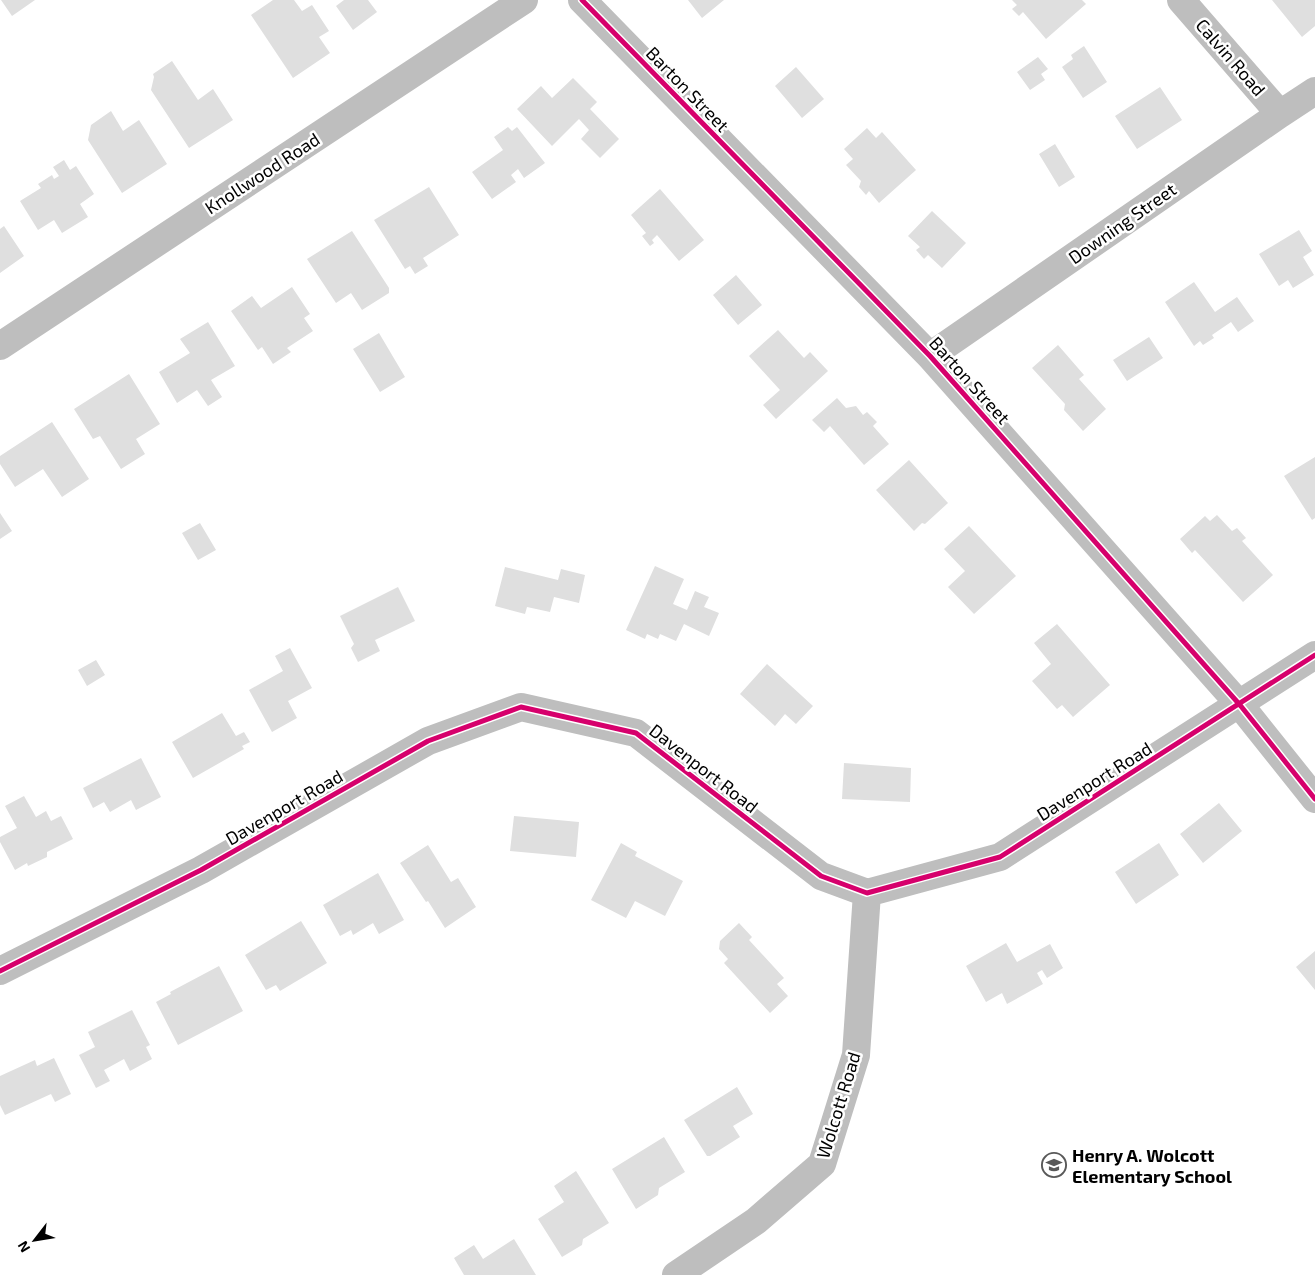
<svg xmlns="http://www.w3.org/2000/svg" width="1315" height="1275" viewBox="0 0 1315 1275" font-family="'Exo 2',sans-serif">
<style>
.building{fill:#dfdfdf}
.lines{fill:none;stroke-linecap:round;stroke-linejoin:round}
.minor{stroke:#bebebe;stroke-width:28}
.cycleway-casing{stroke:#fff;stroke-width:8}
.cycleway{stroke:#d6006c;stroke-width:5}
.labels{text-anchor:middle;dominant-baseline:central;stroke-width:5;stroke-linejoin:round;paint-order:stroke}
.street-label{font-size:18px;fill:#000;stroke:#fff}
.poi-label{font-size:18px;font-weight:bold;fill:#000;stroke:#fff;text-anchor:start}
</style>
<rect width="100%" height="100%" fill="#fff"/>
<path class="building" d="M 1,0 L 35,0 L 12,16 Z
M 273,0 L 294,0 L 302,11 L 312,5 L 329,31 L 319,37 L 330,53 L 293,78 L 251,15 Z
M 344,0 L 368,0 L 377,12 L 353,30 L 336,6 Z
M 688,0 L 724,0 L 702,18 Z
M 1012,0 L 1082,0 L 1086,4 L 1046,39 L 1023,12 L 1019,16 L 1012,9 L 1017,5 Z
M 1272,0 L 1315,0 L 1315,26 L 1302,37 Z
M 1084,46 L 1107,82 L 1083,98 L 1062,67 L 1073,59 L 1071,55 Z
M 1038,57 L 1048,69 L 1041,74 L 1045,80 L 1030,90 L 1017,72 Z
M 172,61 L 198,100 L 213,89 L 233,120 L 189,148 L 151,90 L 154,77 L 153,74 Z
M 796,67 L 824,99 L 802,118 L 775,86 Z
M 573,78 L 597,102 L 590,109 L 619,139 L 600,158 L 581,139 L 589,130 L 579,119 L 552,146 L 517,109 L 541,86 L 552,98 Z
M 1160,87 L 1182,120 L 1137,149 L 1115,116 Z
M 111,111 L 123,131 L 139,120 L 167,164 L 122,193 L 88,140 L 91,125 Z
M 508,127 L 512,131 L 517,127 L 545,163 L 524,178 L 518,169 L 511,175 L 516,182 L 492,199 L 472,172 L 503,150 L 494,137 Z
M 867,128 L 876,138 L 882,132 L 916,170 L 879,203 L 869,191 L 866,195 L 859,187 L 861,181 L 846,165 L 853,159 L 844,149 Z
M 1055,144 L 1075,177 L 1059,187 L 1039,154 Z
M 64,160 L 70,170 L 76,166 L 94,194 L 80,204 L 88,217 L 62,233 L 54,220 L 38,230 L 20,201 L 41,188 L 38,184 L 52,175 L 54,179 L 59,176 L 53,167 Z
M 429,187 L 459,235 L 423,258 L 428,266 L 415,274 L 410,266 L 405,269 L 374,220 Z
M 660,189 L 704,240 L 679,261 L 657,235 L 652,240 L 654,243 L 650,246 L 642,236 L 646,233 L 631,215 Z
M 932,211 L 966,243 L 942,268 L 928,255 L 924,259 L 916,250 L 920,247 L 908,236 Z
M 4,226 L 24,256 L 0,273 L 0,229 Z
M 1299,230 L 1312,251 L 1303,257 L 1314,275 L 1293,288 L 1288,280 L 1279,286 L 1259,254 Z
M 352,231 L 389,288 L 389,293 L 362,310 L 351,293 L 336,303 L 307,259 Z
M 736,275 L 762,305 L 738,325 L 713,295 Z
M 1194,282 L 1215,312 L 1237,297 L 1254,321 L 1238,332 L 1231,322 L 1212,335 L 1214,338 L 1203,345 L 1200,341 L 1194,346 L 1165,302 Z
M 292,287 L 310,314 L 304,318 L 313,331 L 287,348 L 291,352 L 273,364 L 262,347 L 258,350 L 231,311 L 252,296 L 261,308 Z
M 208,322 L 235,366 L 211,380 L 222,397 L 208,406 L 197,390 L 177,403 L 159,372 L 190,353 L 180,339 Z
M 778,330 L 804,358 L 810,352 L 828,371 L 776,419 L 763,405 L 780,390 L 749,356 Z
M 379,333 L 405,377 L 380,392 L 353,349 Z
M 1149,337 L 1163,358 L 1127,381 L 1113,360 Z
M 1058,345 L 1084,375 L 1079,379 L 1106,409 L 1083,431 L 1064,410 L 1065,404 L 1032,368 Z
M 129,374 L 160,424 L 136,439 L 145,454 L 121,469 L 100,436 L 93,439 L 74,409 Z
M 837,398 L 846,408 L 856,406 L 863,415 L 867,412 L 877,422 L 873,426 L 889,444 L 864,465 L 830,426 L 824,432 L 812,420 Z
M 52,422 L 89,479 L 62,497 L 43,469 L 15,487 L 0,464 L 0,456 Z
M 1315,457 L 1315,518 L 1312,520 L 1284,476 Z
M 909,460 L 948,503 L 925,524 L 922,523 L 914,531 L 876,490 Z
M 0,513 L 12,531 L 0,539 Z
M 1217,515 L 1232,531 L 1237,528 L 1246,538 L 1242,541 L 1273,575 L 1243,602 L 1195,550 L 1192,553 L 1180,539 L 1205,516 L 1210,521 Z
M 200,523 L 216,550 L 198,560 L 182,533 Z
M 969,526 L 1016,576 L 974,614 L 948,587 L 965,571 L 944,549 Z
M 655,566 L 684,579 L 673,604 L 687,610 L 695,591 L 709,597 L 704,607 L 719,613 L 709,636 L 684,624 L 676,641 L 660,634 L 658,639 L 647,634 L 645,639 L 626,630 Z
M 505,567 L 558,580 L 561,569 L 585,575 L 579,603 L 554,597 L 550,612 L 527,607 L 525,614 L 495,606 Z
M 398,587 L 415,621 L 375,640 L 380,651 L 358,662 L 351,648 L 354,644 L 340,616 Z
M 1057,624 L 1110,685 L 1073,717 L 1062,705 L 1057,709 L 1032,681 L 1051,664 L 1034,643 Z
M 290,648 L 312,688 L 288,701 L 297,718 L 272,732 L 249,690 L 283,671 L 275,656 Z
M 96,660 L 105,675 L 87,686 L 78,670 Z
M 767,664 L 813,706 L 796,724 L 785,714 L 775,726 L 740,694 Z
M 222,713 L 236,736 L 244,732 L 250,742 L 242,746 L 244,749 L 193,778 L 172,742 Z
M 141,758 L 161,797 L 136,810 L 131,800 L 110,812 L 104,802 L 93,808 L 83,788 Z
M 844,763 L 911,768 L 910,802 L 842,799 Z
M 24,796 L 36,817 L 46,811 L 51,821 L 61,816 L 73,839 L 47,852 L 47,857 L 28,866 L 27,863 L 15,870 L 0,842 L 0,837 L 17,828 L 5,806 Z
M 1219,803 L 1242,831 L 1203,863 L 1180,834 Z
M 514,816 L 579,822 L 576,857 L 510,851 Z
M 621,843 L 637,852 L 635,856 L 683,881 L 665,916 L 635,901 L 626,918 L 591,900 Z
M 1159,843 L 1179,875 L 1136,904 L 1115,872 Z
M 428,845 L 451,882 L 458,878 L 476,907 L 445,928 L 428,901 L 426,902 L 400,863 Z
M 378,873 L 404,920 L 379,934 L 373,923 L 353,935 L 351,930 L 340,936 L 323,905 Z
M 301,921 L 327,963 L 280,991 L 276,985 L 266,990 L 245,955 Z
M 739,923 L 752,937 L 749,940 L 784,978 L 777,984 L 788,996 L 770,1013 L 724,963 L 728,959 L 719,949 L 720,941 Z
M 1006,943 L 1017,962 L 1050,944 L 1063,968 L 1047,978 L 1042,970 L 1037,973 L 1043,984 L 1007,1004 L 1002,993 L 986,1002 L 966,966 Z
M 1315,951 L 1315,990 L 1296,967 Z
M 219,966 L 243,1011 L 178,1045 L 156,1002 L 171,994 L 170,992 Z
M 132,1010 L 150,1045 L 146,1047 L 152,1059 L 130,1071 L 124,1059 L 104,1070 L 110,1081 L 96,1088 L 79,1055 L 95,1047 L 88,1032 Z
M 54,1058 L 71,1094 L 55,1102 L 51,1094 L 5,1115 L 0,1105 L 0,1076 L 35,1060 L 37,1066 Z
M 737,1087 L 753,1114 L 733,1126 L 740,1137 L 710,1156 L 707,1156 L 684,1120 Z
M 664,1137 L 685,1172 L 659,1188 L 658,1195 L 636,1209 L 612,1169 Z
M 576,1171 L 609,1223 L 583,1239 L 582,1245 L 562,1257 L 538,1219 L 564,1202 L 554,1186 Z
M 514,1239 L 536,1275 L 464,1275 L 454,1258 L 474,1245 L 483,1259 Z"/>
<g class="lines">
<path class="minor" d="M 582,0 L 930,356 L 1240,705 L 1315,799
M 1181,0 L 1280,114
M 0,346 L 524,0
M 930,356 L 1280,114 L 1315,91
M 0,971 L 201,870 L 428,741 L 521,707 L 636,733 L 821,876 L 867,893 L 1000,857 L 1315,655
M 676,1275 L 756,1221 L 822,1164 L 856,1055 L 867,893"/>
<defs>
<path id="cycleway" d="M 582,0 L 930,356 L 1240,705 L 1315,799
M 0,971 L 201,870 L 428,741 L 521,707 L 636,733 L 821,876 L 867,893 L 1000,857 L 1315,655"/>
</defs>
<use href="#cycleway" class="cycleway-casing"/>
<use href="#cycleway" class="cycleway"/>
</g>
<defs>
<symbol id="school-ring" viewBox="-11 -11 22 22"><circle r="9.5" fill="#fff" stroke="#595959" stroke-width="1.5"/><path d="M0-5L7-2L0 1L-7-2ZM-4 1L0 2.5L4 1V4Q0 6-4 4Z" fill="#595959"/></symbol>
</defs>
<g fill-rule="evenodd">
<use href="#school-ring" x="1040" y="1151" width="28" height="28"/>
</g>
<g class="labels">
<g class="street-label">
<text transform="translate(1231 57) rotate(49)">Calvin Road</text>
<text transform="translate(688 89) rotate(46)">Barton Street</text>
<text transform="translate(262 173) rotate(-33)">Knollwood Road</text>
<text transform="translate(1122 223) rotate(-35)">Downing Street</text>
<text transform="translate(970 380) rotate(48)">Barton Street</text>
<text transform="translate(704 768) rotate(38)">Davenport Road</text>
<text transform="translate(1094 781) rotate(-32)">Davenport Road</text>
<text transform="translate(284 807) rotate(-30)">Davenport Road</text>
<text transform="translate(838 1105) rotate(-73)">Wolcott Road</text>
</g>
<g class="poi-label">
<text x="1072" y="1155">Henry A. Wolcott<tspan x="1072" dy="21">Elementary School</tspan></text>
</g>
</g>
<g transform="translate(35 1240) rotate(239)" stroke="#ffffff" stroke-width="4" paint-order="stroke">
<path d="M0-4L9 19L0 12L-9 19Z" fill="#000000"/>
<text y="-8" font-size="14" font-weight="bold" text-anchor="middle" fill="#000000">N</text>
</g>
</svg>
